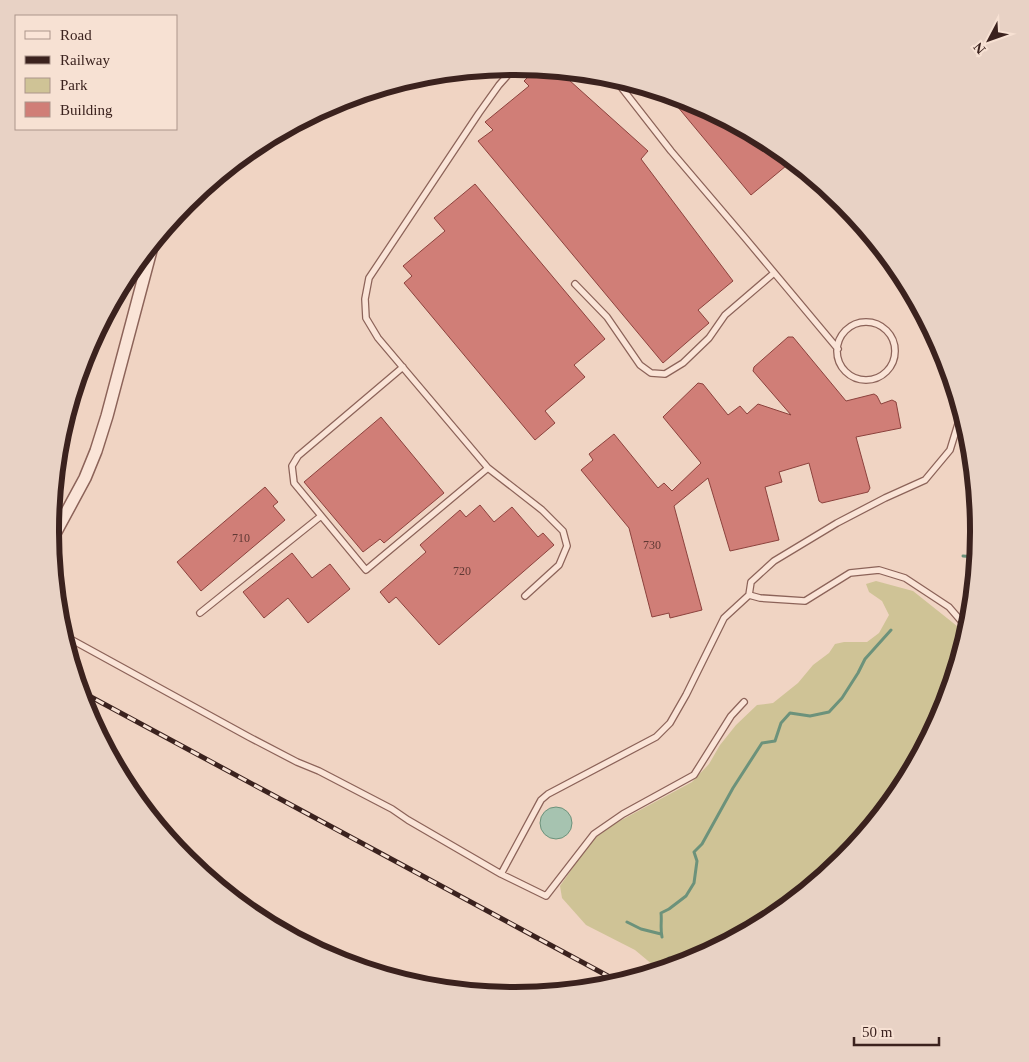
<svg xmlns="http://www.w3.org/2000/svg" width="1029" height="1062" viewBox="0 0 1029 1062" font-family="'Times New Roman',serif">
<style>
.green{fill:#cfc396}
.water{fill:#a6c3b0;stroke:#6c927b}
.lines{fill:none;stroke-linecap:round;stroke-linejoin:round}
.stream{stroke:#6c927b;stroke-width:3}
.building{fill:#d07e77;stroke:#8c423d}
.service-casing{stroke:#8c6359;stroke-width:8}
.minor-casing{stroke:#8c6359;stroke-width:14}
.service{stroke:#fae4d7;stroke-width:5.5}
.minor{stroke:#fae4d7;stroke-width:11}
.rail-casing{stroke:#3b221e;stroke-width:5}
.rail{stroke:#f7e1d3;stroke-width:3;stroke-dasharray:9;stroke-linecap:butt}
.labels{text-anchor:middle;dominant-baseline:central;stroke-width:4.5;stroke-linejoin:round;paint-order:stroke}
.number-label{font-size:12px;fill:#603934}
.rim{fill:none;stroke:#3b221e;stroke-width:6}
</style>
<rect width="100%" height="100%" fill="#f0d4c3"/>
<path class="green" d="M 876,581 L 913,591 L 962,630 L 965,637 L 944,709 L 901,789 L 843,860 L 772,917 L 692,960 L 659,970 L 635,950 L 586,925 L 562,898 L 560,886 L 592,840 L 616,823 L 692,782 L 709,764 L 720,745 L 736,725 L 757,705 L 773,703 L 798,683 L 813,665 L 829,653 L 835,644 L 844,642 L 867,642 L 879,633 L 889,615 L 882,601 L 869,592 L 866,584 Z"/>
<path class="water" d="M540 823a16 16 0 1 1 32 0a16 16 0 1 1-32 0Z"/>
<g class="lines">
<path class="stream" d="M 963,556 L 976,557
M 627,922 L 641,929 L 661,934
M 662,937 C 660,928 662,921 661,913 L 669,909 L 686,896 L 694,883 L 697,861 L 694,852 L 702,844 L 733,788 L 762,743 L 775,741 L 781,723 L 790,713 L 810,716 L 829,712 L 842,698 L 858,673 L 865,659 L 891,630
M 669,958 L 674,966"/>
</g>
<path class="building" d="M 536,69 L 559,71 L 648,151 L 641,159 L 733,281 L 698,310 L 709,323 L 663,363 L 478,141 L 493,130 L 485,122 L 529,86 L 524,81 Z
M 667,94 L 693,102 L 773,145 L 792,161 L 751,195 Z
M 475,184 L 605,339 L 574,365 L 585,377 L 545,411 L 555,423 L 535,440 L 404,283 L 412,276 L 403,266 L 445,231 L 434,218 Z
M 788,337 L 793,337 L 846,401 L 874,394 L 877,396 L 881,404 L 892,400 L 896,402 L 901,428 L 856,437 L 870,488 L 868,492 L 822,503 L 819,501 L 809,463 L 779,472 L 782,482 L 765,487 L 779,540 L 730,551 L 708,478 L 674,506 L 702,610 L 670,618 L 669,613 L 652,617 L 629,528 L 581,470 L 593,460 L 589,454 L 614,434 L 658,488 L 664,483 L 672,491 L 701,463 L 663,417 L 698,383 L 703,384 L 728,415 L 740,406 L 747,414 L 758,404 L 791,415 L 753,371 L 754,367 Z
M 381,417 L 444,493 L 384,543 L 380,539 L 363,552 L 304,482 Z
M 265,487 L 278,502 L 273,506 L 285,520 L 201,591 L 177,562 Z
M 480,505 L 494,522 L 512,507 L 538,537 L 543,533 L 554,545 L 439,645 L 396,597 L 389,603 L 380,592 L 426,552 L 420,545 L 460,510 L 466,517 Z
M 292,553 L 312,578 L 330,564 L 350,589 L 308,623 L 288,598 L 264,618 L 243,592 Z"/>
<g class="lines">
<defs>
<path id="service" d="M 614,78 L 671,151 L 746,239 L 838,349
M 575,284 L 607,317 L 640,365 L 651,373 L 665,374 L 683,363 L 709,338 L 725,315 L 774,273
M837 351a29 29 0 1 1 58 0a29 29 0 1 1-58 0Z
M 403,367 L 298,456 L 292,466 L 294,483 L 366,570 L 488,468 L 378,338 L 366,318 L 365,299 L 369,278 L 479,113 L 499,85 L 515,67
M 959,406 L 958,424 L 950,450 L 925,480 L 885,498 L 837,523 L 774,561 L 751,582 L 749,595 L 760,598 L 805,601 L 850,573 L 879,570 L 905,578 L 949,607 L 968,629
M 488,468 L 542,510 L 563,531 L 567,546 L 559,565 L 525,596
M 200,613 L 321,516
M 63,635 L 249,737 L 297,762 L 319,771 L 392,809 L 408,820 L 501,874 L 546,896 L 594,834 L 623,814 L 694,775 L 731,716 L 744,702
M 501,874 L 541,800 L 548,794 L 656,737 L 670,723 L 686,695 L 724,618 L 749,595
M 255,916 L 303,942"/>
<path id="minor" d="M 51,541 L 85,478 L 96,451 L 107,416 L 153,243"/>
</defs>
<use href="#service" class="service-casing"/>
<use href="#minor" class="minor-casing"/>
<use href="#service" class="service"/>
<use href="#minor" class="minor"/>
<defs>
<path id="rail" d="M 80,691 L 619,982"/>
</defs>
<use href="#rail" class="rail-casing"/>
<use href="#rail" class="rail"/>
</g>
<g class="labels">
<g class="number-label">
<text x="241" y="538">710</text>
<text x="652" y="545">730</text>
<text x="462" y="571">720</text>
</g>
</g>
<path d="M0 0H1029V1062H0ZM514 75H515A455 455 0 0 1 970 530V532A455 455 0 0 1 515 987H514A455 455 0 0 1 59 532V530A455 455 0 0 1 514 75Z" fill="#e8d2c5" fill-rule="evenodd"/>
<path class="rim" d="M514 75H515A455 455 0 0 1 970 530V532A455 455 0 0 1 515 987H514A455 455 0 0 1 59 532V530A455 455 0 0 1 514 75Z"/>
<rect x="15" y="15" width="162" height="115" fill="#f7e1d3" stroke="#ac958b"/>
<rect x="25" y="31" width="25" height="8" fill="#fae4d7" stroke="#ac958b"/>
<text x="60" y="40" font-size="15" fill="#3b221e">Road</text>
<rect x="25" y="56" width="25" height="8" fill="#3b221e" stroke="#ac958b"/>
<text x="60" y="65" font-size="15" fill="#3b221e">Railway</text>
<rect x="25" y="78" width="25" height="15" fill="#cfc396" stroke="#ac958b"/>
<text x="60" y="90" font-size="15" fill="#3b221e">Park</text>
<rect x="25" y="102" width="25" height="15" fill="#d07e77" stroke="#ac958b"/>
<text x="60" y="115" font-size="15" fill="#3b221e">Building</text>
<g transform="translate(989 40) rotate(229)" stroke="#f7e1d3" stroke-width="4" paint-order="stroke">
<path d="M0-4L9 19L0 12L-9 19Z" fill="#3b221e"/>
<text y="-8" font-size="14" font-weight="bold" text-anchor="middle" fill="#3b221e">N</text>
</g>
<path d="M854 1037v8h85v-8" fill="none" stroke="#3b221e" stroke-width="2.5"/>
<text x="862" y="1037" font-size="15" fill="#3b221e" stroke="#f7e1d3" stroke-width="4" paint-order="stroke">50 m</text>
</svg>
